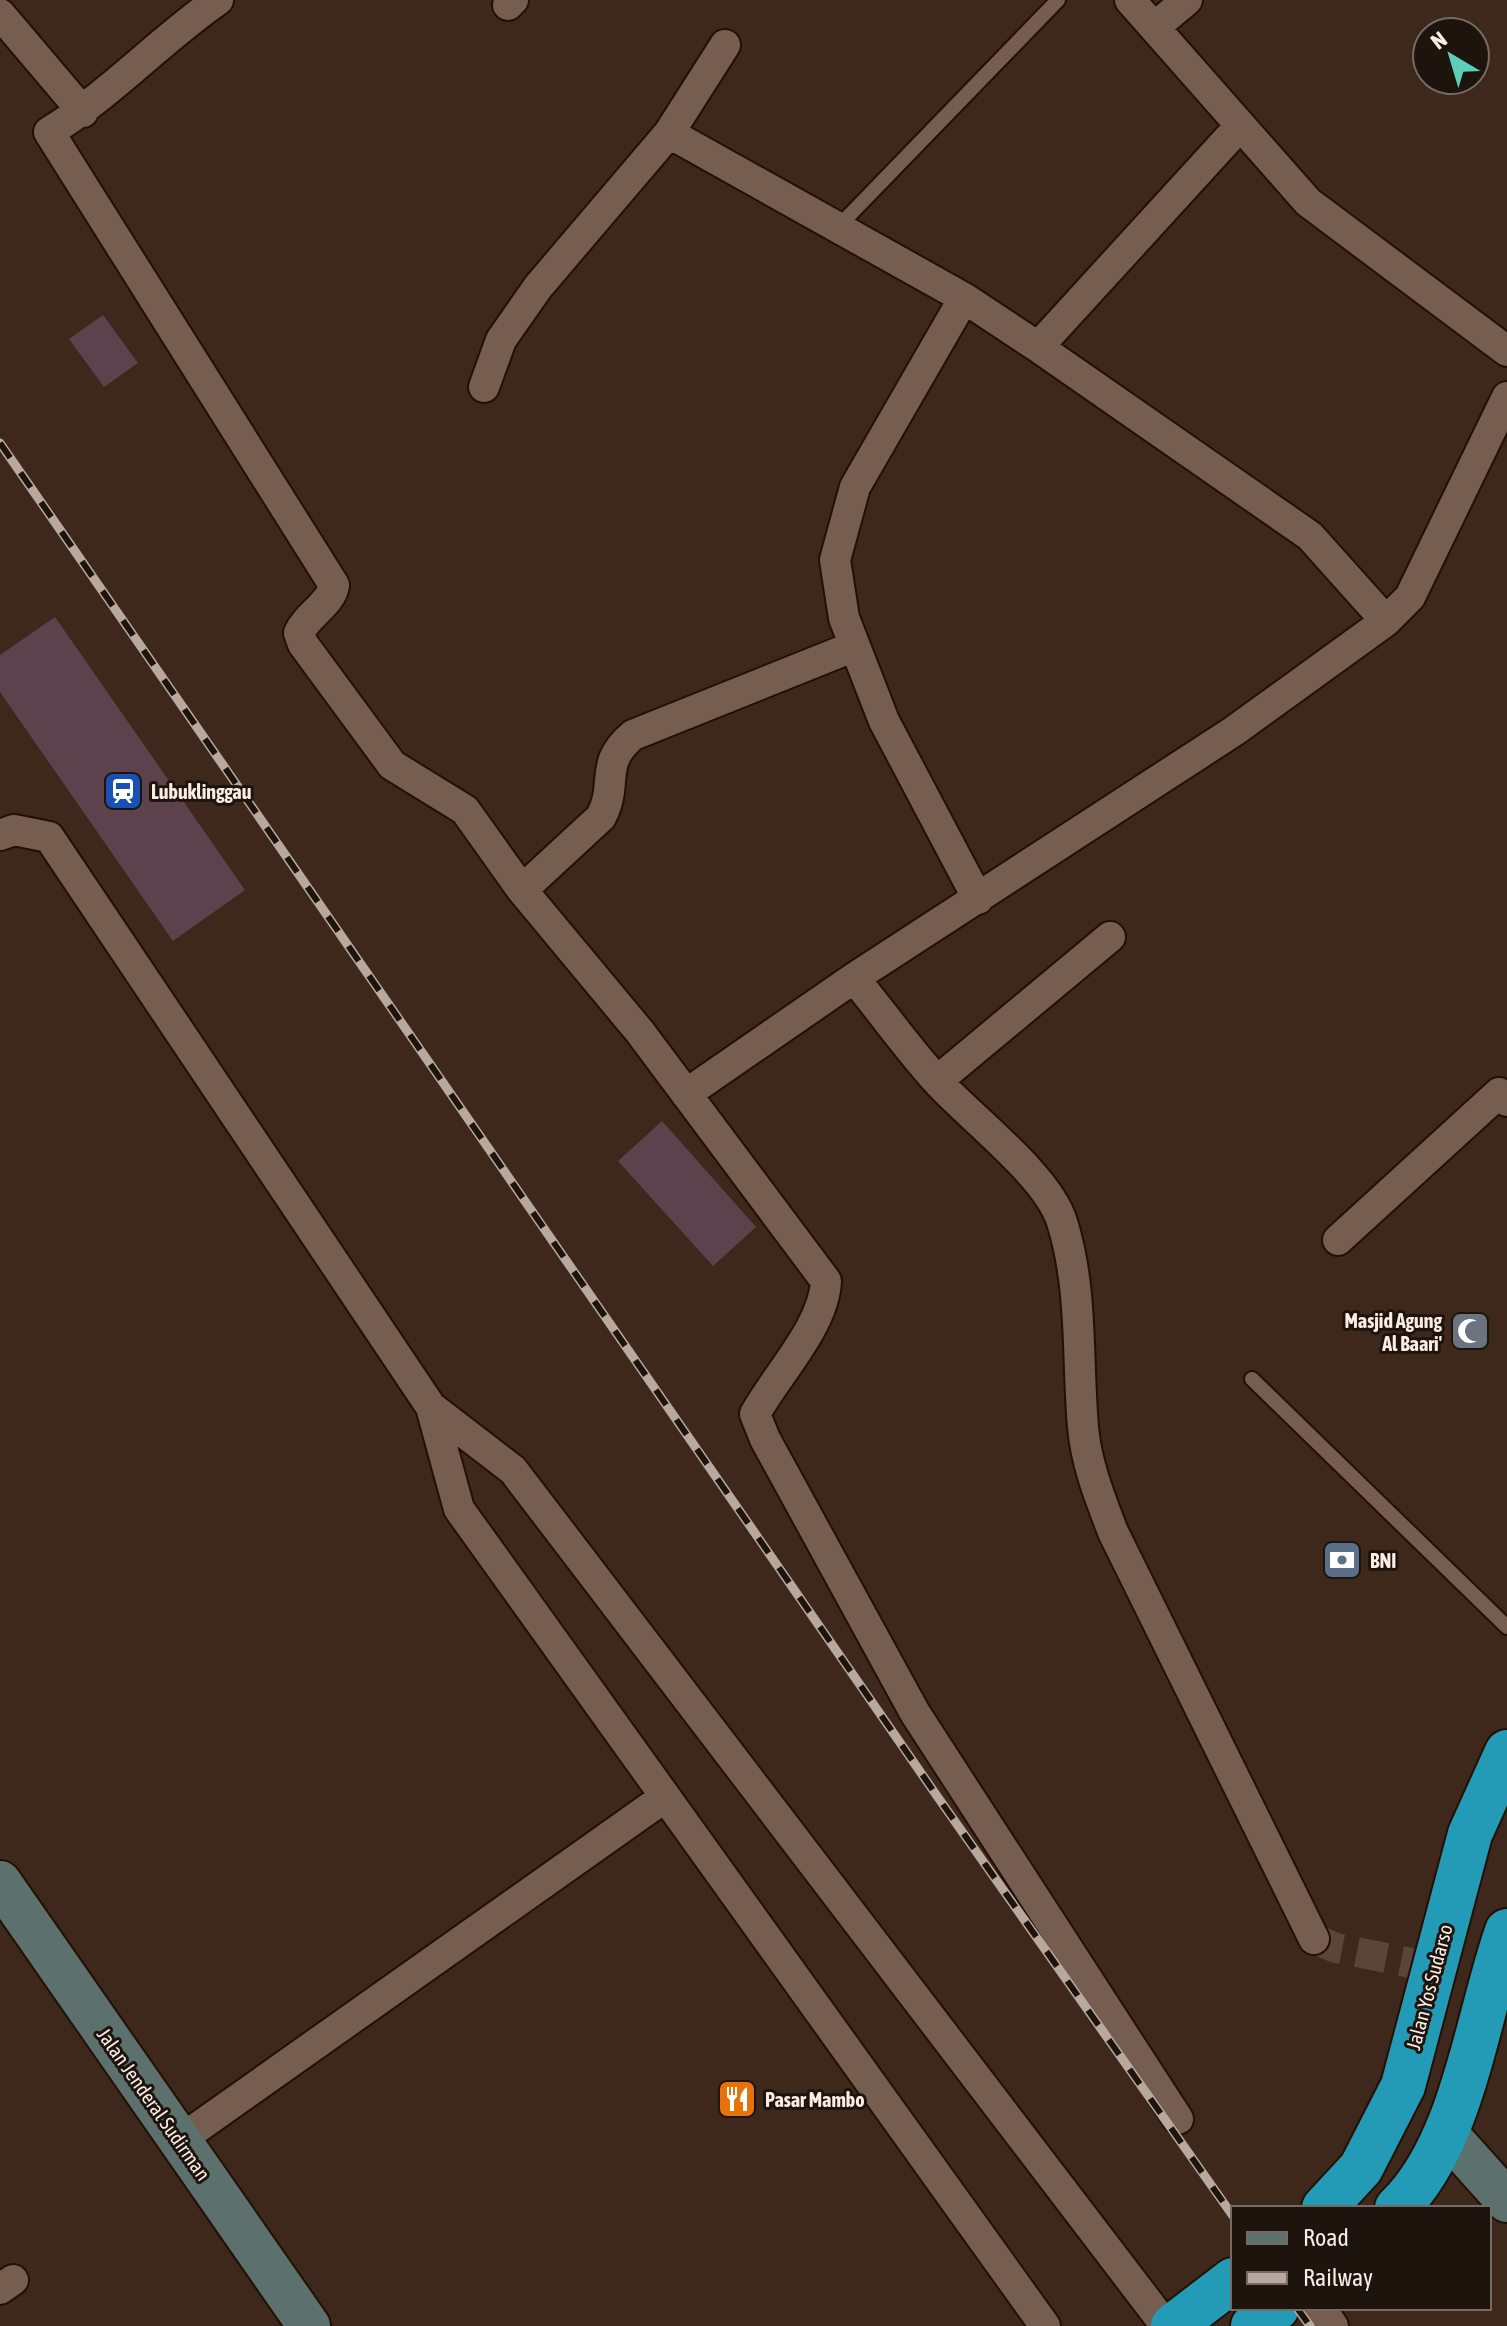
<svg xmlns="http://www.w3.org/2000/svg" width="1507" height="2326" viewBox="0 0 1507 2326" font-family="'Asap Condensed',sans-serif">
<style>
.building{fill:#5c424c}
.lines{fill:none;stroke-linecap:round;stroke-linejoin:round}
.street-tunnel{stroke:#5a4539;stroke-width:30;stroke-dasharray:30 15;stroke-linecap:butt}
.lane-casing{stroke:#231005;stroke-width:18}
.street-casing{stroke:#231005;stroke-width:34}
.secondary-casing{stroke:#231005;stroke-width:46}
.highway-casing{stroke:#231005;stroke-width:48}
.lane{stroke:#755e4f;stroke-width:14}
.street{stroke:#755e4f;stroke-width:30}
.secondary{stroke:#5c706e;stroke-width:42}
.highway{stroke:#239bb6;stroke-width:44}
.rail-casing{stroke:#b9a89e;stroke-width:9}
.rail{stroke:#1d140e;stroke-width:6;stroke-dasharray:18;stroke-linecap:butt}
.labels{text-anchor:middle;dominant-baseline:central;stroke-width:6;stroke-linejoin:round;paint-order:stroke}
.poi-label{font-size:20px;font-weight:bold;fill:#fbece4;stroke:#1d140e;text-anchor:start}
.street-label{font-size:20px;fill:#fbece4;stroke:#1d140e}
</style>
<rect width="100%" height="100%" fill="#3d281b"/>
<path class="building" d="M 103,315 L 138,363 L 104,387 L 69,339 Z
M 55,617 L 245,890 L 173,941 L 0,692 L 0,655 Z
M 662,1121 L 756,1227 L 713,1266 L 618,1161 Z"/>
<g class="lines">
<path class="street-tunnel" d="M 1314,1939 L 1336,1948 L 1411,1963"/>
<defs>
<path id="lane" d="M 838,227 L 1058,0
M 1252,1379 L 1507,1627"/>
<path id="street" d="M 218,0 C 159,41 110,95 49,132 L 334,585 C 332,603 306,616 299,633 L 303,644 L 392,765 L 465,810 L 522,890 L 640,1032 L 826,1281 C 824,1326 777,1374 755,1414 L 765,1439 L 915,1713 L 1178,2119
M 1130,0 L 1308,202 L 1507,351
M 508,5 L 513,0
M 0,14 L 83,112
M 1156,26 L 1187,0
M 669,133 L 964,298 L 1038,347 L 1310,536 L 1386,621
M 964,298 L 855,487 L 835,560 L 844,618 L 884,721 L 978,899
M 1038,347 L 1239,127
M 484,387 L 501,340 L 538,287 L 669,133 L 725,45
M 0,835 L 14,830 L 49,837 L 431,1407 L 459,1509 L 1045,2326
M 522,890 L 601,817 C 619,783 598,764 633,735 L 855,646
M 854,978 C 882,1012 908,1049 938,1082 C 972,1119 1048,1176 1062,1222 C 1083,1289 1077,1358 1083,1427 C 1086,1463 1100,1498 1113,1532 L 1314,1939
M 937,1081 L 1110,937
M 686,1094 L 854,978 L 1234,731 L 1386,621 L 1410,597 L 1507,397
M 1338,1240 L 1499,1093 L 1507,1101
M 431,1407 L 513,1470 L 1166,2326
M 180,2140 L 665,1797
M 0,2289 L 13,2280
M 1320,2308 L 1333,2326"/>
<path id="secondary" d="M 0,1882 L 309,2326
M 1447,2134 L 1507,2201"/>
<path id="highway" d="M 1324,2208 L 1361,2168 L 1403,2086 L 1470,1834 L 1507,1752
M 1397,2208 C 1463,2145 1477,2016 1507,1931
M 1173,2326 L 1233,2280
M 1253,2326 L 1277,2308"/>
</defs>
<use href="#lane" class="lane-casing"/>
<use href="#street" class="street-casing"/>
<use href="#secondary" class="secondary-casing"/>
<use href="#highway" class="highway-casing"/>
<use href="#lane" class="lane"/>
<use href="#street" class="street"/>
<use href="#secondary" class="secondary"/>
<use href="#highway" class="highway"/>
<defs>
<path id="rail" d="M 0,443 L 937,1796 L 1233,2216
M 1297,2308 L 1310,2326"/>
</defs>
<use href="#rail" class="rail-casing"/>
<use href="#rail" class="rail"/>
</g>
<defs>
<symbol id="station-square" viewBox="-11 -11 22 22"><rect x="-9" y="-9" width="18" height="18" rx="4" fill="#1a4fb4" stroke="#1d140e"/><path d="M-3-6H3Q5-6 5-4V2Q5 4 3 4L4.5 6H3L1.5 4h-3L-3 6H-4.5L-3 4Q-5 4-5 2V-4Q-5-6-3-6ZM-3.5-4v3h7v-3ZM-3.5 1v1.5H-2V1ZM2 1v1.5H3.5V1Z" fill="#fff"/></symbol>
<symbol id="mosque-square" viewBox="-11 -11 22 22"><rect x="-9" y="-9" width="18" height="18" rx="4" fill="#6b7280" stroke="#1d140e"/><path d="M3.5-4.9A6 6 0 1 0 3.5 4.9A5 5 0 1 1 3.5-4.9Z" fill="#fff"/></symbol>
<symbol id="bank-square" viewBox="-11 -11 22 22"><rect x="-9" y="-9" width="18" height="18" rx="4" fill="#5c6f8a" stroke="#1d140e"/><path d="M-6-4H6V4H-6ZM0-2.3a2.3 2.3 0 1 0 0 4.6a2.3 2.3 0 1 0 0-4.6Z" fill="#fff"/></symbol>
<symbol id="restaurant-square" viewBox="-11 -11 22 22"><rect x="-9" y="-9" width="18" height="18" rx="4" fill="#e8710a" stroke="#1d140e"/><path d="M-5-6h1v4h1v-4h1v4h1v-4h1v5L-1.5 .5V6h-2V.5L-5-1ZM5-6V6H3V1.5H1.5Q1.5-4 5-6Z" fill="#fff"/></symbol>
</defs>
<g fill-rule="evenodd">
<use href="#station-square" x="101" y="769" width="44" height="44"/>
<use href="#mosque-square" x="1448" y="1309" width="44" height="44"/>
<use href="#bank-square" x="1320" y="1538" width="44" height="44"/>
<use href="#restaurant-square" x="715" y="2077" width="44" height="44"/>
</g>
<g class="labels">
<g class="poi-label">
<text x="151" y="791">Lubuklinggau</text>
<text x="1442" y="1320" text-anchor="end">Masjid Agung<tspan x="1442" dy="23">Al Baari'</tspan></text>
<text x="1370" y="1560">BNI</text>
<text x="765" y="2099">Pasar Mambo</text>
</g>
<g class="street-label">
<text transform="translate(1429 1987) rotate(-75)">Jalan Yos Sudarso</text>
<text transform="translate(154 2104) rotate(55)">Jalan Jenderal Sudirman</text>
</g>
</g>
<rect x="1231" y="2206" width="260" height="104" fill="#1d140e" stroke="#766a64" stroke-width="2"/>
<rect x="1247" y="2232" width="40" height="12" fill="#5c706e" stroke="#766a64" stroke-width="2"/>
<text x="1303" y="2246" font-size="24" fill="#fbece4">Road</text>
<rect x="1247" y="2272" width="40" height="12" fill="#b9a89e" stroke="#766a64" stroke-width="2"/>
<text x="1303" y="2286" font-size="24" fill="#fbece4">Railway</text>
<g transform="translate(1451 56) rotate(322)"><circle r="38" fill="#1d140e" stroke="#766a64" stroke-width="2"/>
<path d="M0-6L14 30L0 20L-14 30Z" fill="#5dceb9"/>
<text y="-12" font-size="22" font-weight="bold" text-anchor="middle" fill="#fbece4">N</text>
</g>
</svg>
